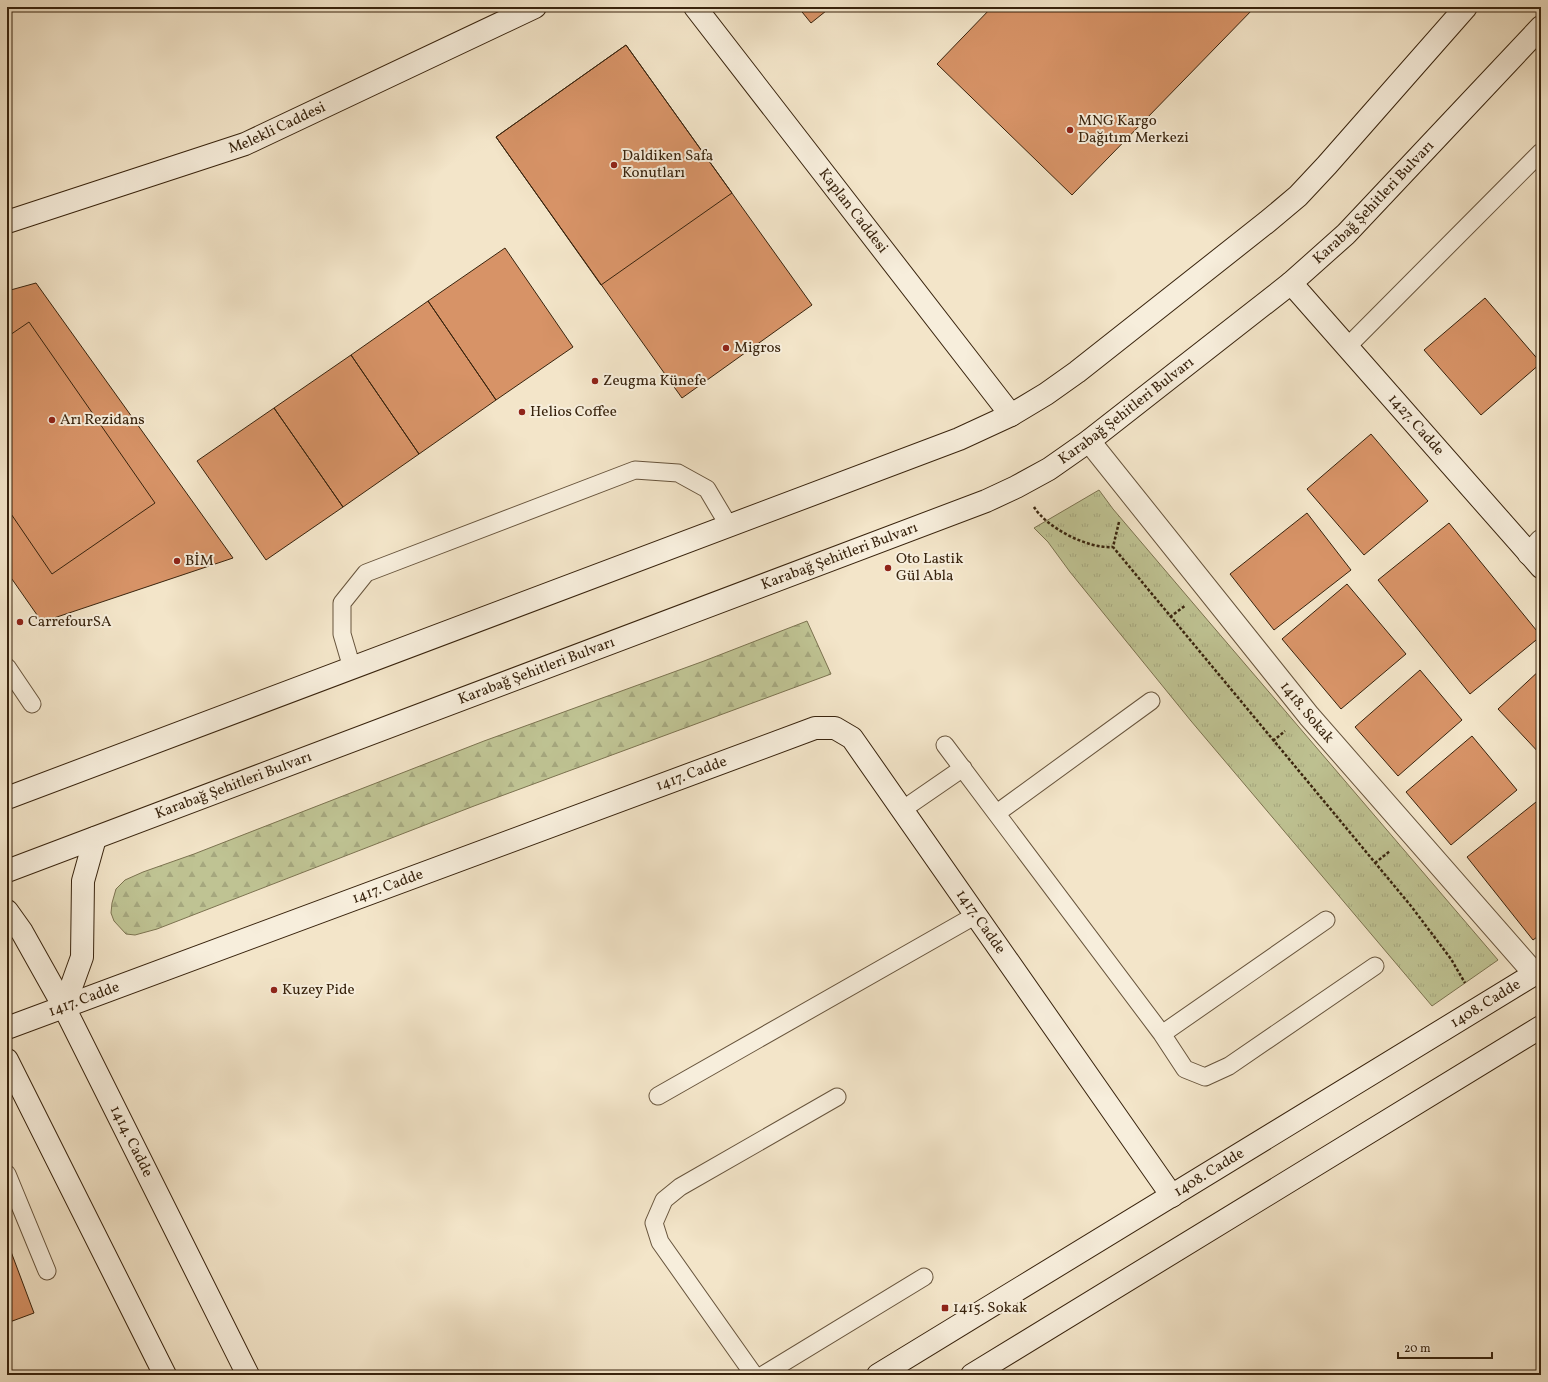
<svg xmlns="http://www.w3.org/2000/svg" width="1548" height="1382" viewBox="0 0 1548 1382" font-family="Vollkorn,serif">
<style>
.grass{fill:url(#grass-tufts);stroke:#7c7350}
.forest{fill:url(#forest-firs);stroke:#7c7350}
.building{fill:#d79367;stroke:#38230d}
.lines{fill:none;stroke-linecap:round;stroke-linejoin:round}
.lane-casing{stroke:#67543c;stroke-width:19}
.street-casing{stroke:#67543c;stroke-width:24}
.secondary-casing{stroke:#38230d;stroke-width:24}
.path{stroke:#38230d;stroke-width:2.5;stroke-dasharray:3 2;stroke-linecap:butt}
.lane{stroke:#f7eedc;stroke-width:17}
.street{stroke:#f7eedc;stroke-width:22}
.secondary{stroke:#f7eedc;stroke-width:22}
.poi-dot{fill:#8f2418;stroke:#f7eedc;stroke-width:1.5}
.labels{text-anchor:middle;dominant-baseline:central;stroke-width:4;stroke-linejoin:round;paint-order:stroke}
.poi-label{font-size:15px;fill:#38230d;stroke:#f7eedc;text-anchor:start}
.street-label{font-size:15px;fill:#38230d;stroke:#f7eedc}
</style>
<defs>
<pattern id="grass-tufts" width="24" height="20" patternUnits="userSpaceOnUse"><rect width="24" height="20" fill="#bfc393"/><path d="M3 7l-1-3M5 7V3M7 7l1-3M15 17l-1-3M17 17v-4M19 17l1-3" fill="none" stroke="#a5a77e"/></pattern>
<pattern id="forest-firs" width="22" height="20" patternUnits="userSpaceOnUse"><rect width="22" height="20" fill="#bfc393"/><path d="M5 1l3.5 6h-7zM16 11l3.5 6h-7z" fill="#a5a77e"/></pattern>
</defs>
<rect width="100%" height="100%" fill="#f3e5c9"/>
<filter id="stains"><feTurbulence type="fractalNoise" baseFrequency=".005" numOctaves="4"/><feColorMatrix values="0 0 0 0 .2 0 0 0 0 .09 0 0 0 0 .02 0 0 0 .5 -.17"/></filter>
<radialGradient id="worn" r=".72"><stop offset=".6" stop-color="#630" stop-opacity="0"/><stop offset="1" stop-color="#630" stop-opacity=".3"/></radialGradient>
<path class="grass" d="M 1099,490 L 1113,509 L 1204,616 L 1498,960 L 1432,1006 L 1191,721 L 1070,572 L 1048,542 L 1034,528 Z"/>
<path class="forest" d="M 807,621 L 831,674 L 474,806 L 157,929 L 135,935 L 126,934 L 114,921 L 111,913 L 112,903 L 116,889 L 125,880 L 143,872 L 194,854 L 484,741 L 704,661 Z"/>
<path class="building" d="M 798,7 L 831,7 L 811,23 Z
M 992,7 L 1255,7 L 1072,195 L 937,64 Z
M 626,45 L 812,305 L 682,398 L 496,137 Z
M 626,45 L 732,193 L 601,285 L 496,137 Z
M 505,248 L 573,347 L 496,400 L 428,301 Z
M 36,283 L 233,558 L 42,622 L 7,572 L 7,291 Z
M 1485,298 L 1541,363 L 1481,415 L 1424,350 Z
M 428,301 L 496,400 L 419,454 L 351,355 Z
M 29,322 L 155,503 L 52,574 L 7,508 L 7,337 Z
M 351,355 L 419,454 L 343,507 L 274,408 Z
M 274,408 L 343,507 L 266,560 L 197,461 Z
M 1371,434 L 1428,501 L 1364,555 L 1307,489 Z
M 1307,513 L 1351,570 L 1274,630 L 1230,574 Z
M 1449,523 L 1541,636 L 1470,694 L 1378,580 Z
M 1347,584 L 1406,654 L 1341,709 L 1282,639 Z
M 1541,669 L 1541,755 L 1498,709 Z
M 1420,670 L 1462,720 L 1398,776 L 1355,727 Z
M 1472,736 L 1517,790 L 1451,845 L 1406,792 Z
M 1536,802 L 1541,808 L 1541,934 L 1533,940 L 1467,857 Z
M 7,1241 L 34,1313 L 7,1323 Z"/>
<g class="lines">
<defs>
<path id="lane" d="M 1347,347 L 1541,152
M 7,667 L 32,704
M 352,668 L 342,634 L 342,603 L 366,573 L 635,470 L 678,473 L 707,489 L 729,526
M 945,745 L 1162,1034 L 1185,1069 L 1205,1077 L 1229,1066 L 1375,966
M 902,810 L 963,768
M 997,813 L 1151,701
M 1162,1034 L 1326,920
M 658,1096 L 976,915
M 7,1174 L 47,1271
M 754,1375 L 660,1242 L 654,1223 L 664,1200 L 680,1187 L 837,1097
M 763,1375 L 924,1277"/>
<g id="street">
<path id="s1" d="M 1089,441 L 1309,716 L 1535,974"/>
<path d="M 1529,554 L 1541,541"/>
</g>
<g id="secondary">
<path id="s2" d="M 695,7 L 1011,415"/>
<path id="s3" d="M 7,222 L 245,144 L 535,7"/>
<path id="s4" d="M 1291,283 L 1541,567"/>
<path d="M 7,798 L 959,439 L 1011,415 L 1046,394 L 1077,372 L 1267,222 L 1298,196 L 1327,165 L 1466,7"/>
<path id="s5" d="M 7,871 L 986,501 L 1016,487 L 1049,469 L 1089,441 L 1291,283 L 1346,234 L 1541,27"/>
<path id="s6" d="M 7,911 L 22,932 L 64,1007 L 248,1375"/>
<path d="M 64,1007 L 82,957 L 83,881 L 95,838"/>
<path id="s7" d="M 7,1028 L 815,728 L 835,728 L 852,738 L 1172,1196"/>
<path d="M 7,1060 L 165,1375"/>
<path id="s8" d="M 878,1375 L 1541,970"/>
<path d="M 972,1375 L 1541,1027"/>
</g>
</defs>
<use href="#lane" class="lane-casing"/>
<use href="#street" class="street-casing"/>
<use href="#secondary" class="secondary-casing"/>
<path class="path" d="M 1034,507 C 1047,528 1088,549 1113,547
M 1119,522 L 1113,547 L 1411,906 L 1451,959 L 1465,983
M 1170,617 L 1186,605
M 1273,741 L 1285,731
M 1375,863 L 1390,851"/>
<use href="#lane" class="lane"/>
<use href="#street" class="street"/>
<use href="#secondary" class="secondary"/>
</g>
<g class="poi-dot">
<circle cx="1070" cy="130" r="4"/>
<circle cx="614" cy="165" r="4"/>
<circle cx="726" cy="348" r="4"/>
<circle cx="595" cy="381" r="4"/>
<circle cx="522" cy="412" r="4"/>
<circle cx="52" cy="420" r="4"/>
<circle cx="177" cy="561" r="4"/>
<circle cx="888" cy="568" r="4"/>
<circle cx="20" cy="622" r="4"/>
<circle cx="274" cy="990" r="4"/>
<rect x="941" y="1304" width="8" height="8" rx="2"/>
</g>
<g class="labels">
<g class="poi-label">
<text x="1078" y="121">MNG Kargo<tspan x="1078" dy="17">Dağıtım Merkezi</tspan></text>
<text x="622" y="156">Daldiken Safa<tspan x="622" dy="17">Konutları</tspan></text>
<text x="734" y="348">Migros</text>
<text x="603" y="381">Zeugma Künefe</text>
<text x="530" y="412">Helios Coffee</text>
<text x="60" y="420">Arı Rezidans</text>
<text x="896" y="559">Oto Lastik<tspan x="896" dy="17">Gül Abla</tspan></text>
<text x="185" y="561">BİM</text>
<text x="28" y="622">CarrefourSA</text>
<text x="282" y="990">Kuzey Pide</text>
<text x="953" y="1308">1415. Sokak</text>
</g>
<g class="street-label">
<text stroke="none"><textPath href="#s3" startOffset="286">Melekli Caddesi</textPath></text>
<text stroke="none"><textPath href="#s5" startOffset="1538">Karabağ Şehitleri Bulvarı</textPath></text>
<text stroke="none"><textPath href="#s2" startOffset="258">Kaplan Caddesi</textPath></text>
<text stroke="none"><textPath href="#s5" startOffset="1214">Karabağ Şehitleri Bulvarı</textPath></text>
<text stroke="none"><textPath href="#s4" startOffset="189">1427. Cadde</textPath></text>
<text stroke="none"><textPath href="#s5" startOffset="890">Karabağ Şehitleri Bulvarı</textPath></text>
<text stroke="none"><textPath href="#s5" startOffset="566">Karabağ Şehitleri Bulvarı</textPath></text>
<text stroke="none"><textPath href="#s1" startOffset="348">1418. Sokak</textPath></text>
<text stroke="none"><textPath href="#s7" startOffset="730">1417. Cadde</textPath></text>
<text stroke="none"><textPath href="#s5" startOffset="242">Karabağ Şehitleri Bulvarı</textPath></text>
<text stroke="none"><textPath href="#s7" startOffset="406">1417. Cadde</textPath></text>
<text stroke="none"><textPath href="#s7" startOffset="1126">1417. Cadde</textPath></text>
<text stroke="none"><textPath href="#s7" startOffset="82">1417. Cadde</textPath></text>
<text stroke="none"><textPath href="#s8" startOffset="712">1408. Cadde</textPath></text>
<text stroke="none"><textPath href="#s6" startOffset="262">1414. Cadde</textPath></text>
<text stroke="none"><textPath href="#s8" startOffset="388">1408. Cadde</textPath></text>
</g>
</g>
<rect width="1548" height="1382" fill="none" stroke="#f3e5c9" stroke-width="24"/>
<rect x="8" y="8" width="1532" height="1366" fill="none" stroke="#38230d" stroke-width="2"/>
<rect x="12" y="12" width="1524" height="1358" fill="none" stroke="#38230d"/>
<path d="M1398 1352v6h94v-6" fill="none" stroke="#38230d" stroke-width="2"/>
<text x="1404" y="1352" font-size="12" fill="#38230d" stroke="#f7eedc" stroke-width="3" paint-order="stroke">20 m</text>
<rect width="100%" height="100%" filter="url(#stains)"/>
<rect width="100%" height="100%" fill="url(#worn)"/>
</svg>
